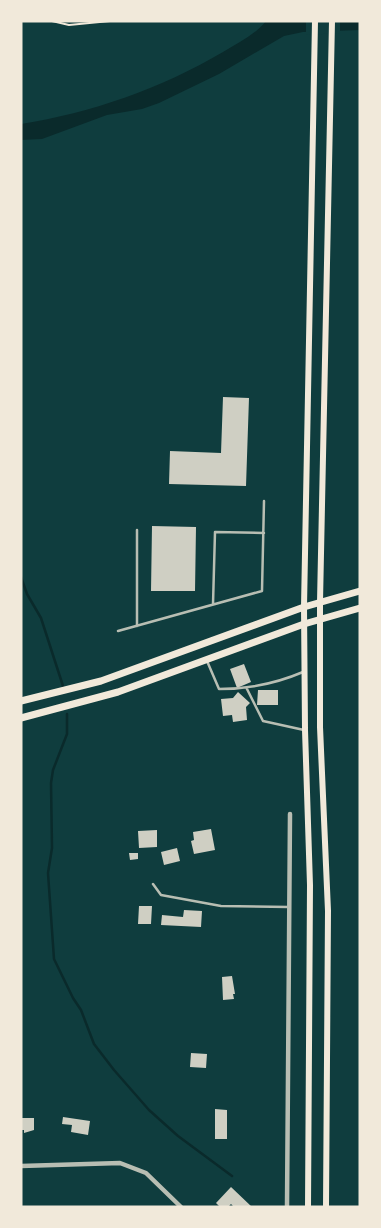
<svg xmlns="http://www.w3.org/2000/svg" width="381" height="1228" viewBox="0 0 381 1228" font-family="'Space Grotesk',sans-serif">
<style>
.water{fill:#0a2a2b}
.pier{fill:#0f3d3e}
.lines{fill:none;stroke-linecap:round;stroke-linejoin:round}
.stream{stroke:#0a2a2b;stroke-width:2.5}
.building{fill:#cfcfc3}
.path{stroke:#f1e9da;stroke-width:2}
.service{stroke:#b8beb3;stroke-width:2.5}
.minor{stroke:#b8beb3;stroke-width:4.5}
.secondary{stroke:#f1e9da;stroke-width:6}
.primary{stroke:#f1e9da;stroke-width:7}
</style>
<rect width="100%" height="100%" fill="#0f3d3e"/>
<path class="water" d="M 266,21 L 360,21 L 360,30 L 303,32 L 284,36 L 219,74 L 159,103 L 142,109 L 107,115 L 42,139 L 21,140 L 21,124 C 91,113 162,88 223,52 C 238,43 255,35 266,21 Z"/>
<path class="pier" d="M 306,21 L 340,21 L 340,33 L 306,35 Z"/>
<g class="lines">
<path class="stream" d="M 21,577 L 27,594 L 41,618 L 63,686
M 67,714 L 67,734 L 53,770 L 51,783 L 52,848 L 48,873 L 54,959 L 73,998 L 81,1010 L 94,1044 L 114,1070 L 149,1110 L 178,1136 L 232,1176"/>
</g>
<path class="building" d="M 223,397 L 249,398 L 246,486 L 169,484 L 170,451 L 221,453 Z
M 152,526 L 196,527 L 195,591 L 151,591 Z
M 244,664 L 251,682 L 237,688 L 230,669 Z
M 258,690 L 278,690 L 278,705 L 257,705 Z
M 238,692 L 250,703 L 246,707 L 247,720 L 233,722 L 232,715 L 223,716 L 221,699 L 233,698 Z
M 211,829 L 215,850 L 194,854 L 191,841 L 194,840 L 193,832 Z
M 157,830 L 157,847 L 139,848 L 138,831 Z
M 177,848 L 180,861 L 164,865 L 161,852 Z
M 129,853 L 138,853 L 138,859 L 130,860 Z
M 139,906 L 152,906 L 151,924 L 138,924 Z
M 184,910 L 202,911 L 201,927 L 161,925 L 162,915 L 183,917 Z
M 232,976 L 235,994 L 233,994 L 234,999 L 223,1000 L 222,977 Z
M 191,1053 L 207,1054 L 206,1068 L 190,1067 Z
M 215,1109 L 227,1110 L 227,1139 L 215,1139 Z
M 63,1117 L 90,1121 L 88,1135 L 71,1132 L 72,1125 L 62,1124 Z
M 21,1118 L 34,1118 L 34,1130 L 24,1133 L 24,1130 L 21,1130 Z
M 231,1187 L 252,1207 L 234,1207 L 231,1204 L 228,1207 L 220,1207 L 216,1203 Z"/>
<g class="lines">
<path class="path" d="M 52,21 L 69,25 L 110,21"/>
<path class="service" d="M 137,530 L 137,626
M 213,604 L 215,532 L 264,533
M 118,631 L 262,591 L 264,501
M 207,661 L 219,689 C 249,689 275,684 303,672
M 247,689 L 263,721 L 304,730
M 153,884 L 161,895 L 221,906 L 289,907"/>
<path class="minor" d="M 21,1166 L 120,1163 L 146,1173 L 181,1207
M 287,1207 L 290,814"/>
<path class="secondary" d="M 308,1207 L 310,885 L 305,730 L 304,607 L 315,21
M 326,1207 L 328,911 L 320,727 L 320,602 L 332,21"/>
<path class="primary" d="M 21,701 L 101,681 L 304,607 L 360,591
M 21,718 L 118,692 L 304,624 L 360,608"/>
</g>
<rect width="381" height="1228" fill="none" stroke="#f1e9da" stroke-width="45"/>
</svg>
